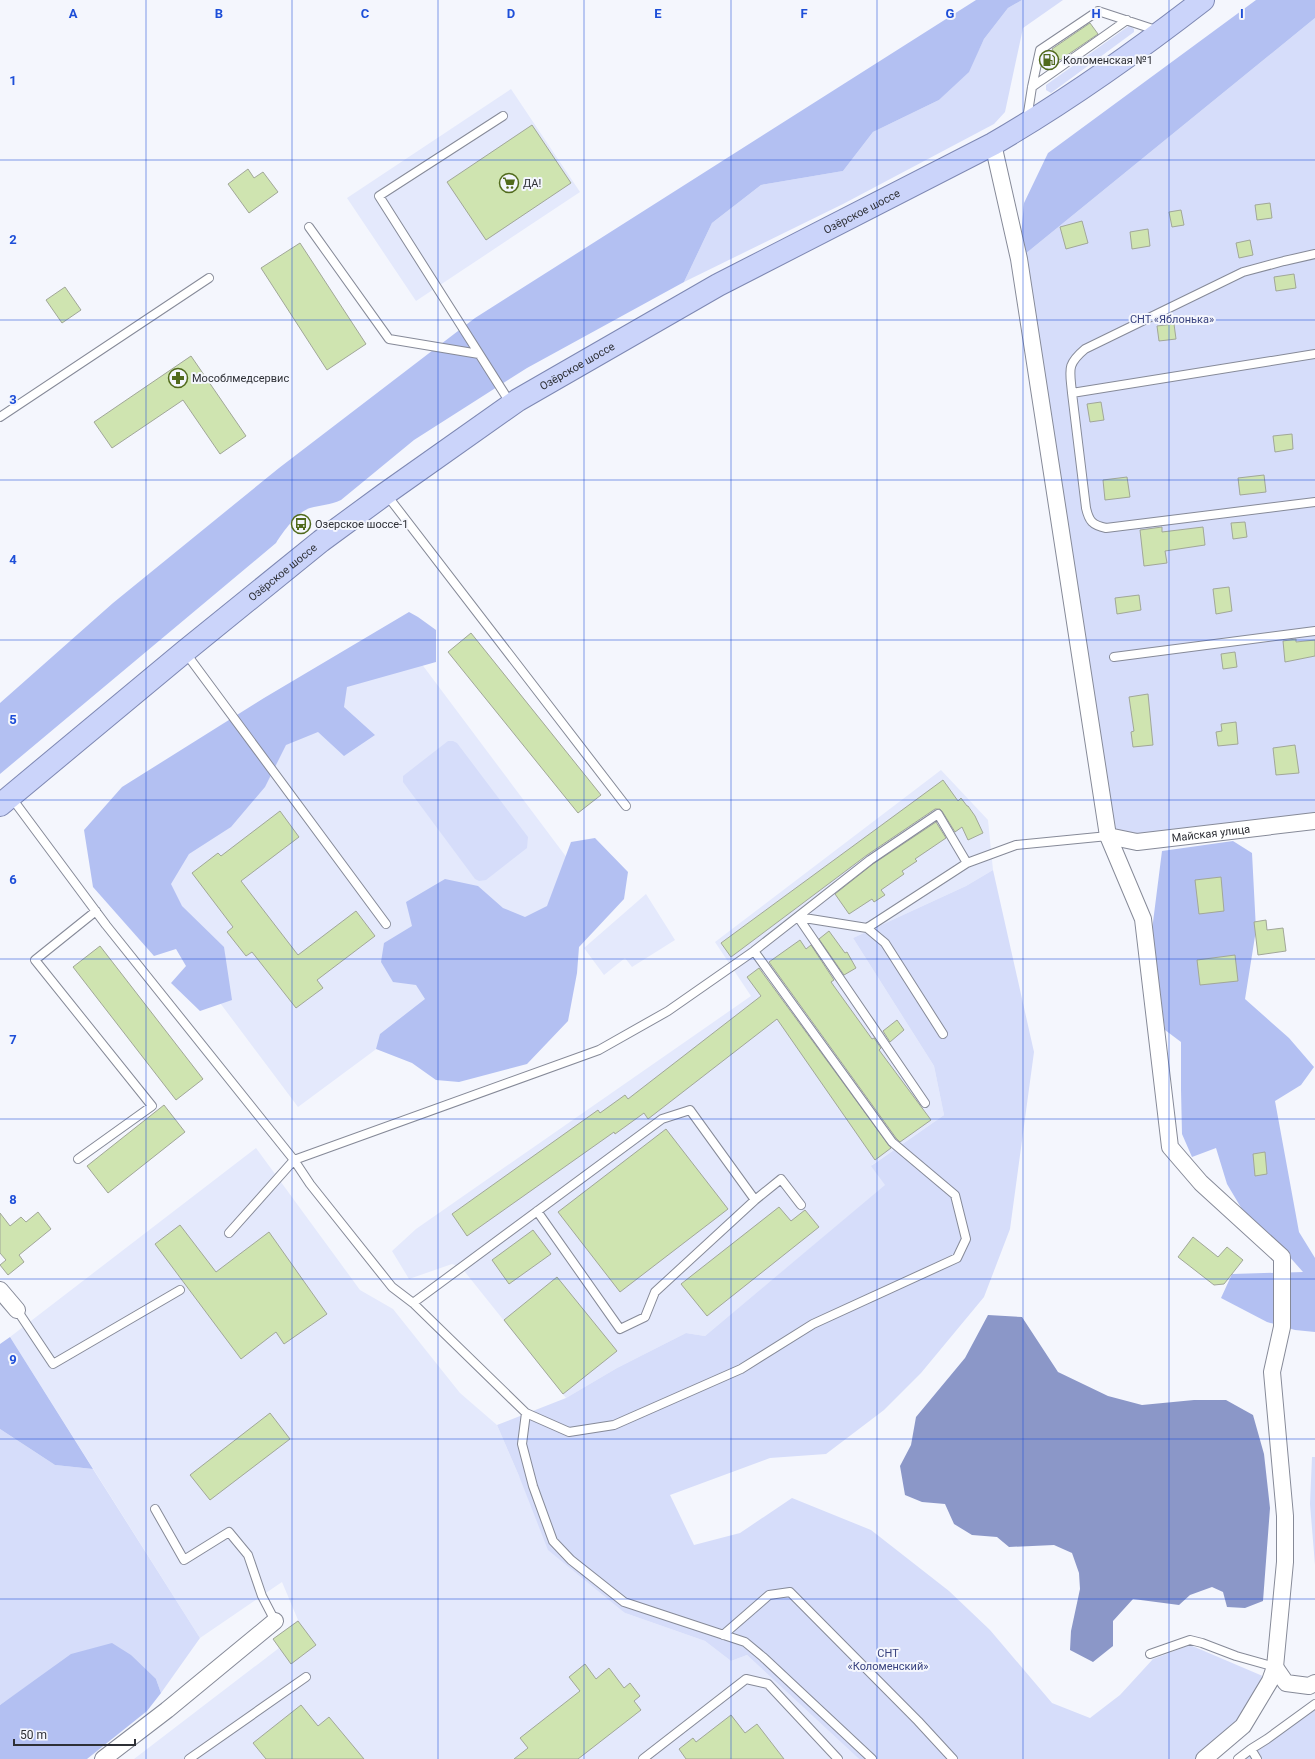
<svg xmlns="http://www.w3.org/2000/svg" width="1315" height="1759" viewBox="0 0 1315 1759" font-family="Roboto,sans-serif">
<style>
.built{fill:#e4e9fc}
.green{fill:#d6ddfa}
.forest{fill:#b3c0f2}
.water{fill:#8b97c8}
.building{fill:#cfe4b0;stroke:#a1a798}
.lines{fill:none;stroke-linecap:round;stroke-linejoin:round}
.service-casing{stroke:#868a98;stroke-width:10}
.minor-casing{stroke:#868a98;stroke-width:18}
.primary-casing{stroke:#7e88b3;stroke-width:24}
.service{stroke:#fff;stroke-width:8}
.minor{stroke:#fff;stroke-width:16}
.primary{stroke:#cbd4fa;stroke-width:22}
.grid{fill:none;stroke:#1d4ed8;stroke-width:1;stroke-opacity:0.55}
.labels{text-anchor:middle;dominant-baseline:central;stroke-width:4;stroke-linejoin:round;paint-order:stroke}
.poi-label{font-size:11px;fill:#2e3036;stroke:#f4f6fd;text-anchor:start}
.street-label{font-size:11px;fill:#2e3036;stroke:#f4f6fd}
.park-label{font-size:11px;fill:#38427f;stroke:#f4f6fd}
.grid-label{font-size:13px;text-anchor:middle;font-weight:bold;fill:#1d4ed8;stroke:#f4f6fd;stroke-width:4;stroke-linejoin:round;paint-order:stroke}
</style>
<rect width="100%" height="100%" fill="#f4f6fd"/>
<path class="built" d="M 511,89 L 580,192 L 416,301 L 347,198 Z
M 406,643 L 591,890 L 298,1107 L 113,860 Z
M 941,770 L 988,820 L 993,870 L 966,886 L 853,938 L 934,1066 L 944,1115 L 872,1165 L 886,1185 L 705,1336 L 686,1333 L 617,1368 L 566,1398 L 461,1267 L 452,1264 L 409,1279 L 392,1251 L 416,1229 L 751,996 L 715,942 Z
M 646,894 L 675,940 L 632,967 L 625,958 L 604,975 L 584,948 Z
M 256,1148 L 360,1290 L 393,1309 L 460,1393 L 497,1425 L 519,1476 L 625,1613 L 705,1641 L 731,1661 L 747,1655 L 859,1759 L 134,1759 L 279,1648 L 273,1639 L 298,1620 L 282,1582 L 200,1638 L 10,1337 Z"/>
<path class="green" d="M 1022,0 L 1063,0 L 1023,28 L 1005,112 L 994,124 L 843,204 L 684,282 L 712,223 L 761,185 L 843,171 L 873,132 L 939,100 L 968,72 L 984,39 L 1008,8 Z
M 1315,18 L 1315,821 L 1137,842 L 1108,836 L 1019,259 Z
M 1130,25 L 1134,29 L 1134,32 L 1051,93 L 1046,90 L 1046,85 Z
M 448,741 L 453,741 L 457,743 L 528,837 L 527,848 L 486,880 L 479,881 L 475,879 L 403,782 L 403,776 Z
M 993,870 L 1034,1052 L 1010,1229 L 984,1297 L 921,1373 L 884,1410 L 826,1454 L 770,1458 L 670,1495 L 694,1545 L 740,1533 L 792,1498 L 871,1530 L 949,1591 L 990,1630 L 1052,1703 L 1090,1718 L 1120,1695 L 1153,1659 L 1190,1645 L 1265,1677 L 1230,1733 L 1197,1759 L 859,1759 L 747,1655 L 731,1661 L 705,1641 L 625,1613 L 548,1550 L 519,1476 L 497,1425 L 566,1398 L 617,1368 L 686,1333 L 705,1336 L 885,1185 L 871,1166 L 944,1115 L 934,1066 L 853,938 L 966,886 Z
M 0,1429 L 55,1465 L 93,1469 L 200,1638 L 161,1693 L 156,1679 L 33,1682 L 0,1705 Z
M 1312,1457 L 1315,1457 L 1315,1565 L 1310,1504 Z
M 1315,1704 L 1315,1759 L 1238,1759 Z"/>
<path class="forest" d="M 976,0 L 1022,0 L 1008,8 L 984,39 L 969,72 L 939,100 L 873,132 L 843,171 L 761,185 L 712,223 L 684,282 L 527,368 L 414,440 L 341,500 C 330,505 321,505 310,508 C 297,512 283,532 276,543 L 0,774 L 0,703 L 113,603 L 279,468 L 475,318 Z
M 1256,0 L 1315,0 L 1315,18 L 1019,259 L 1024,203 L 1048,153 Z
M 409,612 L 418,617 L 436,630 L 436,662 L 347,687 L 344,707 L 375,735 L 344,756 L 318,732 L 286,745 L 265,787 L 231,827 L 189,854 L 171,884 L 182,906 L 224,947 L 232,1000 L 200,1011 L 171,983 L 186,966 L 176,949 L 154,956 L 93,887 L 84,830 L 122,787 L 264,698 Z
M 595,838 L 628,872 L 624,899 L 579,947 L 577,973 L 568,1021 L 527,1064 L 459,1082 L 436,1080 L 412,1063 L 376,1049 L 380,1034 L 425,999 L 416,985 L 393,982 L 381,962 L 384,943 L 412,926 L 406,902 L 445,879 L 478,886 L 503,908 L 525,917 L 547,906 L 571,842 Z
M 1233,841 L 1252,853 L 1256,930 L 1245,999 L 1289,1038 L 1314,1067 L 1301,1085 L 1275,1101 L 1299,1232 L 1315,1258 L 1315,1332 L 1295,1330 L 1267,1322 L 1221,1298 L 1232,1274 L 1303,1272 L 1280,1246 L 1243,1211 L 1227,1184 L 1216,1148 L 1192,1157 L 1182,1134 L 1181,1090 L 1181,1042 L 1165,1030 L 1152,930 L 1162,851 Z
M 10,1337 L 93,1469 L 55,1465 L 0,1429 L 0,1344 Z
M 112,1643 L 131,1655 L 156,1679 L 161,1693 L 147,1711 L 87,1759 L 0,1759 L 0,1705 L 71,1654 Z"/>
<path class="water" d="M 988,1315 L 1022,1317 L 1058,1372 L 1108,1396 L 1142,1405 L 1194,1400 L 1226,1400 L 1253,1415 L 1264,1454 L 1270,1508 L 1263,1601 L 1245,1608 L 1227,1607 L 1223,1592 L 1212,1587 L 1190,1595 L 1179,1605 L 1133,1599 L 1113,1621 L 1113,1646 L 1093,1662 L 1070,1650 L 1071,1631 L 1080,1589 L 1079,1573 L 1072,1553 L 1054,1545 L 1009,1547 L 997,1537 L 972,1535 L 954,1524 L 945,1504 L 922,1502 L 905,1495 L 900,1466 L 911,1445 L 916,1417 L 965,1358 Z"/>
<path class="building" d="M 1090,23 L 1098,34 L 1060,60 L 1052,49 Z
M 532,125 L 571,183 L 486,240 L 447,182 Z
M 248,169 L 254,178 L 263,172 L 278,192 L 249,213 L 228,184 Z
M 1270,203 L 1272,218 L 1257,220 L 1255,205 Z
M 1181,210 L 1184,225 L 1172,227 L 1169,212 Z
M 1082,221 L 1088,243 L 1066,249 L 1060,227 Z
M 1148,229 L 1150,246 L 1132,249 L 1130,232 Z
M 1250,240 L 1253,255 L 1239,258 L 1236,243 Z
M 300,243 L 366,344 L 327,370 L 261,268 Z
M 1294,274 L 1296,288 L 1276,291 L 1274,277 Z
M 65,287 L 81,310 L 62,323 L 46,300 Z
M 1174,324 L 1176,339 L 1159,341 L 1157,326 Z
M 191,356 L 246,436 L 220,454 L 183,400 L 112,448 L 94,422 Z
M 1101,402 L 1104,420 L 1090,422 L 1087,404 Z
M 1292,434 L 1293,449 L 1275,452 L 1273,436 Z
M 1264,475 L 1266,492 L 1240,495 L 1238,478 Z
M 1127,477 L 1130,497 L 1105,500 L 1103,480 Z
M 1245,522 L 1247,537 L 1233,539 L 1231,523 Z
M 1162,527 L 1162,532 L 1203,527 L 1205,545 L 1165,551 L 1167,563 L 1144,566 L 1140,530 Z
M 1229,587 L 1232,611 L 1216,614 L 1213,589 Z
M 1139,595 L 1141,610 L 1117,614 L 1115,598 Z
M 471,633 L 601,795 L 578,813 L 448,652 Z
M 1296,639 L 1296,642 L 1315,640 L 1315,656 L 1285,662 L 1283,641 Z
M 1235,652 L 1237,667 L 1223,669 L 1221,654 Z
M 1148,694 L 1153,745 L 1133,747 L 1131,732 L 1134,731 L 1129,697 Z
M 1236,722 L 1238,744 L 1218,746 L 1216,732 L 1222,731 L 1221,724 Z
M 1295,745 L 1299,773 L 1276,775 L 1273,748 Z
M 943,780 L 958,801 L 961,798 L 967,806 L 968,806 L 975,816 L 983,833 L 968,840 L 962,827 L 955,832 L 942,811 L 940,809 L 935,809 L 867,855 L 731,957 L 721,943 Z
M 280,811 L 299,837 L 241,881 L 298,955 L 356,911 L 375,936 L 317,980 L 323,988 L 296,1008 L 252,952 L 246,956 L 227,932 L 233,927 L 192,873 L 218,853 L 221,856 Z
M 936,822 L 946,838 L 915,859 L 917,861 L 902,871 L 904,874 L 881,890 L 885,895 L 874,902 L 872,899 L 849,914 L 835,894 L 873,864 Z
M 1221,877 L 1224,911 L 1199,914 L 1195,880 Z
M 1266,920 L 1267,930 L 1283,928 L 1286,951 L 1258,955 L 1254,922 Z
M 829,931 L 845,953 L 847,952 L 856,968 L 844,975 L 819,939 Z
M 800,940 L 806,949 L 811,945 L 834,980 L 831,982 L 872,1039 L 874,1038 L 881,1048 L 879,1050 L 931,1120 L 900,1142 L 896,1138 L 769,962 Z
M 100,946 L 203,1079 L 176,1100 L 73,967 Z
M 1235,955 L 1238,981 L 1200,985 L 1197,960 Z
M 759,968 L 891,1148 L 875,1160 L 777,1019 L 648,1119 L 644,1113 L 615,1134 L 614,1132 L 467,1236 L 452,1214 L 598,1110 L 600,1113 L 625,1095 L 628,1099 L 761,996 L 747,977 Z
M 897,1020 L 904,1030 L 890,1042 L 883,1031 Z
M 164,1105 L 185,1132 L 108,1193 L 87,1166 Z
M 666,1129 L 728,1209 L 620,1292 L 558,1212 Z
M 1265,1152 L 1267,1174 L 1255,1176 L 1253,1154 Z
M 779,1207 L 791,1221 L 805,1210 L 819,1227 L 707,1316 L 681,1284 Z
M 38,1212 L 51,1229 L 19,1255 L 24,1262 L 8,1275 L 0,1265 L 6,1260 L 0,1253 L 0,1213 L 10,1226 L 21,1217 L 26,1222 Z
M 180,1225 L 216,1272 L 269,1232 L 327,1314 L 284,1344 L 276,1332 L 241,1359 L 155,1244 Z
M 533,1230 L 551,1254 L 509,1284 L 492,1260 Z
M 1193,1237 L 1218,1257 L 1227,1247 L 1243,1260 L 1224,1284 L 1214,1285 L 1178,1257 Z
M 557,1277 L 617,1351 L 563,1394 L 504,1320 Z
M 270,1413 L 290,1439 L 210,1500 L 190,1475 Z
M 298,1621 L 316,1645 L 291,1664 L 273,1639 Z
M 585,1664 L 596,1679 L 609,1668 L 624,1688 L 630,1683 L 640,1696 L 634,1701 L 641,1710 L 578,1759 L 514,1759 L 528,1748 L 520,1738 L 580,1691 L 569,1677 Z
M 301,1705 L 318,1726 L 329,1717 L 364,1759 L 266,1759 L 253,1743 Z
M 731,1715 L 745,1733 L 757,1724 L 784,1759 L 686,1759 L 679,1749 L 693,1738 L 696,1742 Z"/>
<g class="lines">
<defs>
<path id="service" d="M 1032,87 L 1127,20
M 503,116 L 379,196 L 511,404
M 1027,119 L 1032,87 L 1040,50 L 1098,11 L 1159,31
M 309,227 L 389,339 L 479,354
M 1315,354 L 1072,393 L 1086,508 C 1089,521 1092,525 1106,528 L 1315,502
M 1072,393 C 1070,370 1066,365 1085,349 L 1243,272 L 1284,261 L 1315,254
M 0,417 L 209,278
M 386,494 L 626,806
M 185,652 L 386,924
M 1114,657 L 1315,631
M 11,797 L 106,925 L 294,1160 L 310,1184 L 392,1287 L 413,1303 L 662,1119 L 690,1110 L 755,1200 L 781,1179 L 801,1205
M 798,917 L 867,928 L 967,863 L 1016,845 L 1108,836
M 798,917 L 925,1103
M 867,928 L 885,943 L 943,1034
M 78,1159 L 152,1106 L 35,960 L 96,911
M 537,1211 L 620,1329 L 645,1317 L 655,1292 L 755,1200
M 229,1233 L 294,1160 L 599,1050 L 668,1011 L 754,951 L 870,860 L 938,814 L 967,863
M 413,1303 L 526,1413 L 569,1432 L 614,1425 L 741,1369 L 813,1324 L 957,1258 L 966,1239 L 955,1195 L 892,1142 L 754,951
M 17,1310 L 53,1364 L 180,1290
M 526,1413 L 522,1444 L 533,1486 L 553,1541 L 571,1560 L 624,1602 L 745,1642 L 763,1657 L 872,1759
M 155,1509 L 184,1560 L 229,1532 L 248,1555 L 262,1596 L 275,1621
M 723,1635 L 769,1595 L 790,1592 L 918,1721 L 953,1759
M 1150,1654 L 1190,1640 L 1202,1643 L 1236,1656 L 1275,1667
M 1251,1749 L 1257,1759
M 189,1759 L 306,1677
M 643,1759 L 746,1679 L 768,1684 L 838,1759
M 1238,1759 L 1251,1749 L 1267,1739 L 1315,1704"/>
<g id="minor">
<path d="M 993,144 L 1019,259 L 1108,836 L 1143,919 L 1170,1147 L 1201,1183 L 1282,1257 L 1282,1327 L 1272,1372 L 1285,1516 L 1285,1562 L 1275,1667 L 1270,1681 L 1243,1726 L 1204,1759"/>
<path id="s1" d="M 1108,836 L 1137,842 L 1315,821"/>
<path d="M 0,1290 L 17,1310"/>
<path d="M 1275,1667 L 1286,1683 L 1309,1686 L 1315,1683"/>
<path d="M 103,1759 L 167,1710 L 275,1621"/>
</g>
<g id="primary">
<path id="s2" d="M 0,805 L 184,652 L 321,541 L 385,494 L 518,400 L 718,285 L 993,144 C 1067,101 1136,52 1203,0"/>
</g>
</defs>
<use href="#service" class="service-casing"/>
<use href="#minor" class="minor-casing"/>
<use href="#primary" class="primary-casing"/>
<use href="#service" class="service"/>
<use href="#minor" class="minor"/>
<use href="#primary" class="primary"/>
</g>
<path class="grid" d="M 146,0 L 146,1759M 292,0 L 292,1759M 438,0 L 438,1759M 584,0 L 584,1759M 731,0 L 731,1759M 877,0 L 877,1759M 1023,0 L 1023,1759M 1169,0 L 1169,1759M 0,160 L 1315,160M 0,320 L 1315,320M 0,480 L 1315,480M 0,640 L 1315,640M 0,800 L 1315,800M 0,959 L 1315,959M 0,1119 L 1315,1119M 0,1279 L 1315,1279M 0,1439 L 1315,1439M 0,1599 L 1315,1599"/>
<defs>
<symbol id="fuel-ring" viewBox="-11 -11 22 22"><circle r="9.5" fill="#f4f6fd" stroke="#516a1c" stroke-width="1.5"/><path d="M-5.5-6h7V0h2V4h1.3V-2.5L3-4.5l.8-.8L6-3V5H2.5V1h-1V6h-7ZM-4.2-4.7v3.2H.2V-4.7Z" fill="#516a1c"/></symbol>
<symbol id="supermarket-ring" viewBox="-11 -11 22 22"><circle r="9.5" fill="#f4f6fd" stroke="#516a1c" stroke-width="1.5"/><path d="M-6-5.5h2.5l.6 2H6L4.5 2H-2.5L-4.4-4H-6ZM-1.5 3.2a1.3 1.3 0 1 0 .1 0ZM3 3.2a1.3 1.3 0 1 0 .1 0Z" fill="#516a1c"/></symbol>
<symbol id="pharmacy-ring" viewBox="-11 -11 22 22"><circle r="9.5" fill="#f4f6fd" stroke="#516a1c" stroke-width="1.5"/><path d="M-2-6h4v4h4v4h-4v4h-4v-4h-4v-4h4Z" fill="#516a1c"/></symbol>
<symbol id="bus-ring" viewBox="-11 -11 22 22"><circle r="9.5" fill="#f4f6fd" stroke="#516a1c" stroke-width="1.5"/><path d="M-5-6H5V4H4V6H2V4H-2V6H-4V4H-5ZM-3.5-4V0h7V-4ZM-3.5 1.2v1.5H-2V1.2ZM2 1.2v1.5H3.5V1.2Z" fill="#516a1c"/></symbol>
</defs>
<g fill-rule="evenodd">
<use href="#fuel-ring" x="1038" y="49" width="22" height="22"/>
<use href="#supermarket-ring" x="498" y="172" width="22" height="22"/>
<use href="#pharmacy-ring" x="167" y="367" width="22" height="22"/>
<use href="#bus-ring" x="290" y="513" width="22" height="22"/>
</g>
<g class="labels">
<g class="poi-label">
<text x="1063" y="60">Коломенская №1</text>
<text x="523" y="183">ДА!</text>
<text x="192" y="378">Мособлмедсервис</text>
<text x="315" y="524">Озерское шоссе-1</text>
</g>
<g class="street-label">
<text stroke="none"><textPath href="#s2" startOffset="1050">Озёрское шоссе</textPath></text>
<text stroke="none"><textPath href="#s2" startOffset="726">Озёрское шоссе</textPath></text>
<text stroke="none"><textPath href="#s2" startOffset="366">Озёрское шоссе</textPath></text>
<text stroke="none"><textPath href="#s1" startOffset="104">Майская улица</textPath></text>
</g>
<g class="park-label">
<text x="1172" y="319">СНТ «Яблонька»</text>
<text x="888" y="1653">СНТ<tspan x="888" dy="13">«Коломенский»</tspan></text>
</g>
</g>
<g class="grid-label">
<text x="73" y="18">A</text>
<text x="219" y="18">B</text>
<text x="365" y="18">C</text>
<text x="511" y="18">D</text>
<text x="658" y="18">E</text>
<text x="804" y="18">F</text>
<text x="950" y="18">G</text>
<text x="1096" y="18">H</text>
<text x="1242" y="18">I</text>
<text x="13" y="85">1</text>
<text x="13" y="244">2</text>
<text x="13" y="404">3</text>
<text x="13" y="564">4</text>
<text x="13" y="724">5</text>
<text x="13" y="884">6</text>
<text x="13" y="1044">7</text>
<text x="13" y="1204">8</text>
<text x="13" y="1364">9</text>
</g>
<path d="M14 1739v6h121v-6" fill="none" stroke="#2e3036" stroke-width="2"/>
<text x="20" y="1739" font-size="12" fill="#2e3036" stroke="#f4f6fd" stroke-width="3" paint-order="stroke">50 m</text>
</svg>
